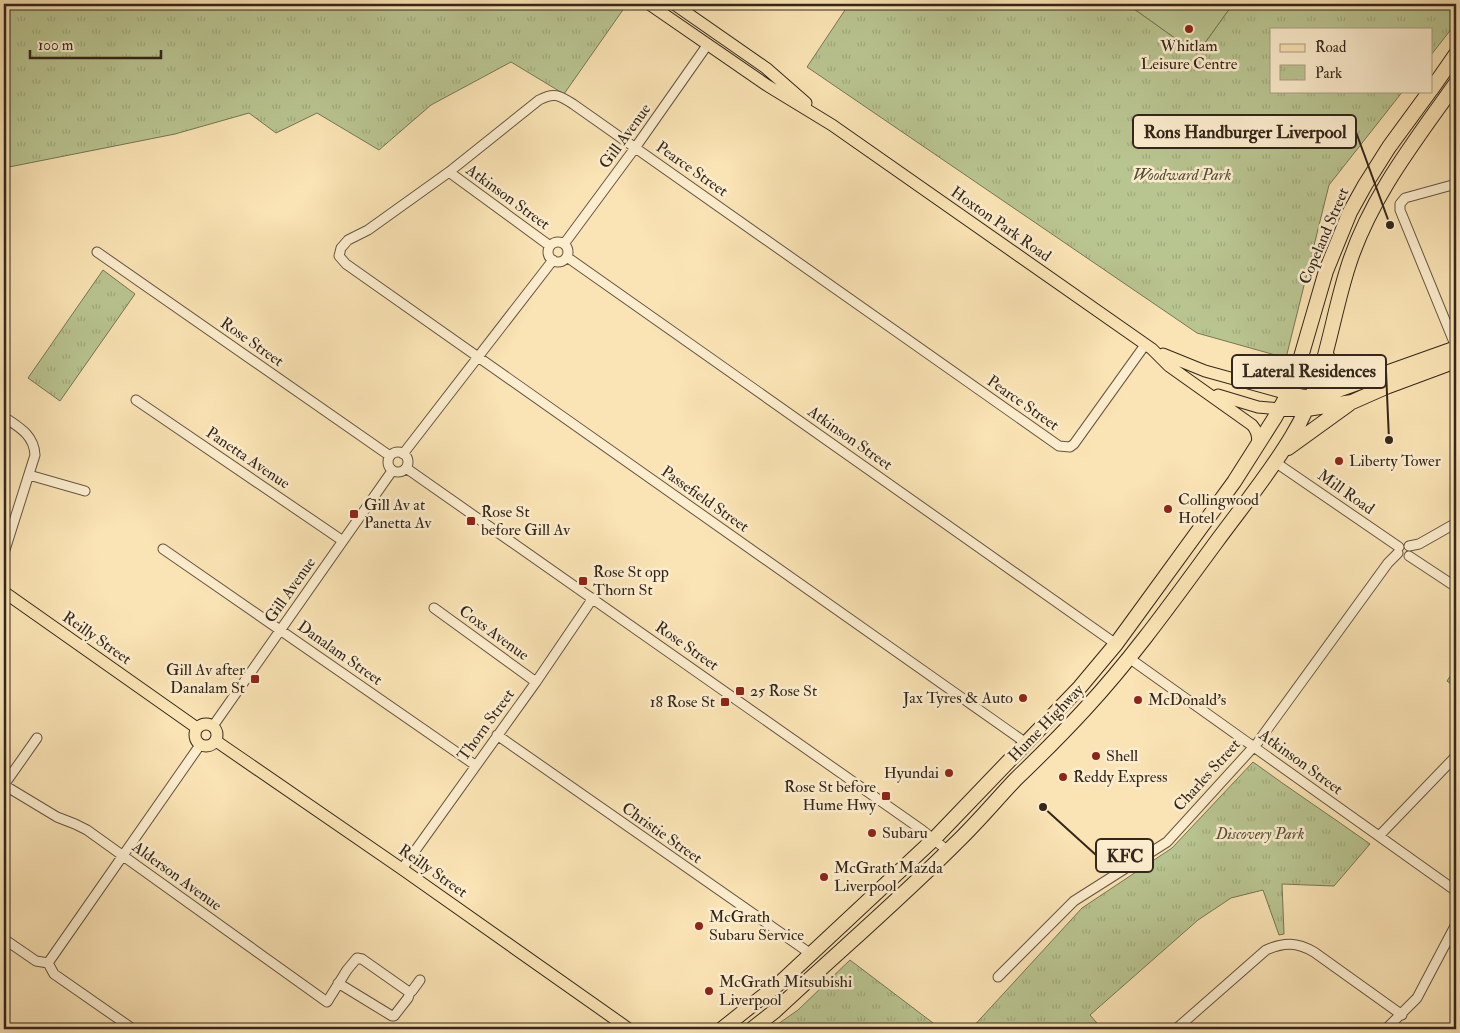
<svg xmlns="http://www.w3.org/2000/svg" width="1460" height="1033" viewBox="0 0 1460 1033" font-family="'IM FELL Double Pica',serif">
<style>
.grass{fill:#b9c591;stroke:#767656}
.park{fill:url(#park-tufts);stroke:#767656}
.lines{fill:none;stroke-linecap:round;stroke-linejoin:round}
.minor-casing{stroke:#655541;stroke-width:11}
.major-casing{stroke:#33261b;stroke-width:13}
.highway-casing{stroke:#33261b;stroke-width:16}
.minor{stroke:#fcedce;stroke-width:9}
.major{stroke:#fae3b4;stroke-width:11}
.highway{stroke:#fae3b4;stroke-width:14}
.poi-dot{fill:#8f2418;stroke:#fcedce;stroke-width:2}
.labels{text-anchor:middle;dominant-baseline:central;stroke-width:5;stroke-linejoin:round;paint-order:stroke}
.poi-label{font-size:16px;fill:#33261b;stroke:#fcedce;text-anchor:start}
.street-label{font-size:16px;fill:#33261b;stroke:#fcedce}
.park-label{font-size:16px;font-style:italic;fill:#544e38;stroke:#fcedce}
.leader{fill:none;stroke:#33261b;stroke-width:2}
.callout-dot{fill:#33261b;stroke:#fcedce;stroke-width:2}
.callout{fill:#fcedce;stroke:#33261b;stroke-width:2}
.callout-label{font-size:18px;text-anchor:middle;font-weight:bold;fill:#33261b}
</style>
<defs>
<pattern id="park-tufts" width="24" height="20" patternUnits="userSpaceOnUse" patternTransform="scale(1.25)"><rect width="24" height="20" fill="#b9c591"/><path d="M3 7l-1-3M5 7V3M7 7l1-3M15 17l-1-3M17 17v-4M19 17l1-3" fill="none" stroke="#a0a97c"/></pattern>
</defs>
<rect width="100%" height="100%" fill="#fae3b4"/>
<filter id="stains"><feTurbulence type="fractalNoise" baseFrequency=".004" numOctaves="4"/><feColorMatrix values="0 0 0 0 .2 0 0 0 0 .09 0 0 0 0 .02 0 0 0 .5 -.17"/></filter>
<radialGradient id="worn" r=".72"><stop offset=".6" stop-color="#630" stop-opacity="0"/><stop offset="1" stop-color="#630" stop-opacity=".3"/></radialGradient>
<path class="grass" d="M 1127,4 L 1233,4 L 1197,54 Z"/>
<path class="park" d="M 4,4 L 627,4 L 564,94 L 511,62 L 431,105 L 379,150 L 317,113 L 276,133 L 249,113 L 175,134 L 4,168 Z
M 849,4 L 1127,4 L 1197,54 L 1233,4 L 1456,4 L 1456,23 L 1431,55 L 1431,29 L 1271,29 L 1271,91 L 1403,91 L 1329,185 L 1286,358 L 1197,333 L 807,67 Z
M 103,270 L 135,294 L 60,401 L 28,378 Z
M 1456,667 L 1456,688 L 1447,681 Z
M 1253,762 C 1291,790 1331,816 1370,844 L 1334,886 L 1282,884 L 1284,934 L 1279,935 L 1263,890 L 1231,898 L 1198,920 L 1090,1015 L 1102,1029 L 971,1029 L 1082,908 L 1172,848 Z
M 850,960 L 941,1029 L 771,1029 L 798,1010 Z"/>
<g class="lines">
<defs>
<path id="minor" d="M 449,172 L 550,246
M 1456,184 L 1405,198 L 1400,204 L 1400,210 L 1456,347
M548 252a10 10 0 1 1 20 0a10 10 0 1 1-20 0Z
M 564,244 L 635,148 L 708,44
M 97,252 L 390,456
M 567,257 L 1116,644
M 136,400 L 343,541
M 4,417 C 19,427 34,435 35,455 L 4,553
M388 462a10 10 0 1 1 20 0a10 10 0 1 1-20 0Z
M 403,454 L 553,260
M 1275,462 L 1399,547
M 406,468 L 922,830 L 948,851
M 29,475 L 85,491
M 1409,546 L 1419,544 L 1456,523
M 163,549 L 475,765
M 1409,556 L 1456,587
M 434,608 L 536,682
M 1129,658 L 1456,891
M 213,726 L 392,471
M 497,735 L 811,954
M 1026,743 L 346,264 L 339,256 L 341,248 L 348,240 L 368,230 L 449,172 L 539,100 C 554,92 559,95 573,104 L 1059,446 L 1070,447 L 1074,444 L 1145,345
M 4,785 L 57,817 L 75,824 L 87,830 L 327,1002 L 347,970 L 357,958 L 362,959 L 409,992 L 412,991 L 420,980
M 4,785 L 37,738
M 1379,836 L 1456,756
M 402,869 L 536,682 L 593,598
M 4,939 L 36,961 L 48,963 L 54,974 L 133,1029
M 48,963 L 200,745
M 998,977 L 1074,901 L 1167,842 L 1258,742 L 1388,563 L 1398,553
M 338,983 L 392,1016 L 394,1016 L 408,998 L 410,992
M 1176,1029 L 1266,950 C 1284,942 1297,942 1314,952 L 1402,1015
M 1386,1029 L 1417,998 L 1456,924"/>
<path id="major" d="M 649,4 L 768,86 L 832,125 L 1152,349 L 1169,366 L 1252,425 C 1258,432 1259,440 1256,448
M 674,4 L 766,68 L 806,103
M 1163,354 L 1205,371 L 1288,394
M 1218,395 L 1258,407 L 1280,409
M 4,592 L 197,728
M195 735a11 11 0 1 1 22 0a11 11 0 1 1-22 0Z
M 216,741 L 402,869 L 629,1029"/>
<path id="highway" d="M 1431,90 L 1456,54
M 1327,356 C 1327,374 1336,385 1355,383
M 1288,394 L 1304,397 L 1324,395 L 1456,348
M 1280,409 L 1307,409 L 1352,402 L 1386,387 L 1456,361
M 1288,448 L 1349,404
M 722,1029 L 782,981 L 934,839 L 1080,687 L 1116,644 L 1234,482 L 1274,419 L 1288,394 L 1296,374 L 1326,271 L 1350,212 L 1365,185 L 1389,147 L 1430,91
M 752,1029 L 775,1011 C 835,955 898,901 956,843 C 977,823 996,800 1016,779 C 1040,756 1064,732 1086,708 C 1134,656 1175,598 1217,541 C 1242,507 1270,473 1292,436 C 1327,379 1329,325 1349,264 C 1371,196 1416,140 1456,83"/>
</defs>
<use href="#minor" class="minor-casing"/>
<use href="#major" class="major-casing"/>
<use href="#highway" class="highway-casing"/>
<use href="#minor" class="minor"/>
<use href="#major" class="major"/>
<use href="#highway" class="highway"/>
</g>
<g class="poi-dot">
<circle cx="1189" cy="29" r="5"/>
<circle cx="1339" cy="461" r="5"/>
<circle cx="1168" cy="509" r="5"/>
<rect x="349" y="509" width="10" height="10" rx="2.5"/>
<rect x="466" y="516" width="10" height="10" rx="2.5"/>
<rect x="578" y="576" width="10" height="10" rx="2.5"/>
<rect x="250" y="674" width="10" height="10" rx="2.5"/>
<rect x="735" y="686" width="10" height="10" rx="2.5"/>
<circle cx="1023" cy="698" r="5"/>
<circle cx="1138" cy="700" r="5"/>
<rect x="720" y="697" width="10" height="10" rx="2.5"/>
<circle cx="1096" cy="756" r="5"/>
<circle cx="949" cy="773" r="5"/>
<circle cx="1063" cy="777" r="5"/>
<rect x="881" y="791" width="10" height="10" rx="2.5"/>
<circle cx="872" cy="833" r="5"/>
<circle cx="824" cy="877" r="5"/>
<circle cx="699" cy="926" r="5"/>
<circle cx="709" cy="991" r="5"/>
</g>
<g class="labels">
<g class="poi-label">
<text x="1189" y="46" text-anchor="middle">Whitlam<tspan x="1189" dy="18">Leisure Centre</tspan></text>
<text x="1349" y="461">Liberty Tower</text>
<text x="1178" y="500">Collingwood<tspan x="1178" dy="18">Hotel</tspan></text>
<text x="364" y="505">Gill Av at<tspan x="364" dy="18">Panetta Av</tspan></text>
<text x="481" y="512">Rose St<tspan x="481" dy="18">before Gill Av</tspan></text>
<text x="593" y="572">Rose St opp<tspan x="593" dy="18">Thorn St</tspan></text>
<text x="245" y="670" text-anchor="end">Gill Av after<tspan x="245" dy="18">Danalam St</tspan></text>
<text x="750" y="691">25 Rose St</text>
<text x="1013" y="698" text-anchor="end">Jax Tyres &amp; Auto</text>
<text x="1148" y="700">McDonald's</text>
<text x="715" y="702" text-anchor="end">18 Rose St</text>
<text x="1106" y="756">Shell</text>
<text x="939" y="773" text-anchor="end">Hyundai</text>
<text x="1073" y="777">Reddy Express</text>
<text x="876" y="787" text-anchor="end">Rose St before<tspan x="876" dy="18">Hume Hwy</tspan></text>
<text x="882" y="833">Subaru</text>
<text x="834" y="868">McGrath Mazda<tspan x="834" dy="18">Liverpool</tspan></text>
<text x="709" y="917">McGrath<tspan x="709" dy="18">Subaru Service</tspan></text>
<text x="719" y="982">McGrath Mitsubishi<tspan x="719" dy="18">Liverpool</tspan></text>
</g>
<g class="street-label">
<text transform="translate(625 136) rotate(-54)">Gill Avenue</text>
<text transform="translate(692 169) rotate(35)">Pearce Street</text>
<text transform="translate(508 197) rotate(36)">Atkinson Street</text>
<text transform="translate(1001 224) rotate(35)">Hoxton Park Road</text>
<text transform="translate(1324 236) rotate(-67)">Copeland Street</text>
<text transform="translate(252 342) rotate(35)">Rose Street</text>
<text transform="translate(1023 403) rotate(35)">Pearce Street</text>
<text transform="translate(850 438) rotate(35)">Atkinson Street</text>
<text transform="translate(248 458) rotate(34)">Panetta Avenue</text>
<text transform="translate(1346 492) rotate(35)">Mill Road</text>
<text transform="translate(705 499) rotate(35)">Passefield Street</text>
<text transform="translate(290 590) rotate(-55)">Gill Avenue</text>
<text transform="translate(494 633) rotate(36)">Coxs Avenue</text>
<text transform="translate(97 638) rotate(35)">Reilly Street</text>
<text transform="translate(687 646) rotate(35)">Rose Street</text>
<text transform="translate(340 653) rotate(35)">Danalam Street</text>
<text transform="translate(1046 723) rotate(-46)">Hume Highway</text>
<text transform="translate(486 725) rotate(-54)">Thorn Street</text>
<text transform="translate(1301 762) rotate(36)">Atkinson Street</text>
<text transform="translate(1207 775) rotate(-48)">Charles Street</text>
<text transform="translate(662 833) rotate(35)">Christie Street</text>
<text transform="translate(433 871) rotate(35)">Reilly Street</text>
<text transform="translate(177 876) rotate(36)">Alderson Avenue</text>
</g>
<g class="park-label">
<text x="1182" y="175">Woodward Park</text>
<text x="1260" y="834">Discovery Park</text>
</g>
</g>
<path class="leader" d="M1390 225L1356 132M1389 440L1386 371M1043 807L1096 855"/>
<g class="callout-dot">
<circle cx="1390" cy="225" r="5"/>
<circle cx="1389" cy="440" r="5"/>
<circle cx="1043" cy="807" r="5"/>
</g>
<g class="callout">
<rect x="1133" y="115" width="223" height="33" rx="5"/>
<rect x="1232" y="355" width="154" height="33" rx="5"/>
<rect x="1096" y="839" width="57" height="33" rx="5"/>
</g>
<g class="callout-label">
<text x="1245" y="138">Rons Handburger Liverpool</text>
<text x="1309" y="377">Lateral Residences</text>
<text x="1125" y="862">KFC</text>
</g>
<rect width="1460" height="1033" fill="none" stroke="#fae3b4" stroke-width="20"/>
<rect x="5" y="5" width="1450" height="1023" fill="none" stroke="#33261b" stroke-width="2.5"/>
<rect x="10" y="10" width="1440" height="1013" fill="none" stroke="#33261b"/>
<rect x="1270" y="28" width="162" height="65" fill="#fcedce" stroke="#ac9d86"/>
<rect x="1280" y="44" width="25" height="8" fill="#fae3b4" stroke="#ac9d86"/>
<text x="1315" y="52" font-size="15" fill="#33261b">Road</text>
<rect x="1280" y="65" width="25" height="15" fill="url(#park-tufts)" stroke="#ac9d86"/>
<text x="1315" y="78" font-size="15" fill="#33261b">Park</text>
<path d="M30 50v8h131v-8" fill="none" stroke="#33261b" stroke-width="2.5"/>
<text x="38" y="50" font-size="15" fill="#33261b" stroke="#fcedce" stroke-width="4" paint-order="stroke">100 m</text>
<rect width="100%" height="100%" filter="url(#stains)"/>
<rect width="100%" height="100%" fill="url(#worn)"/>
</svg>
